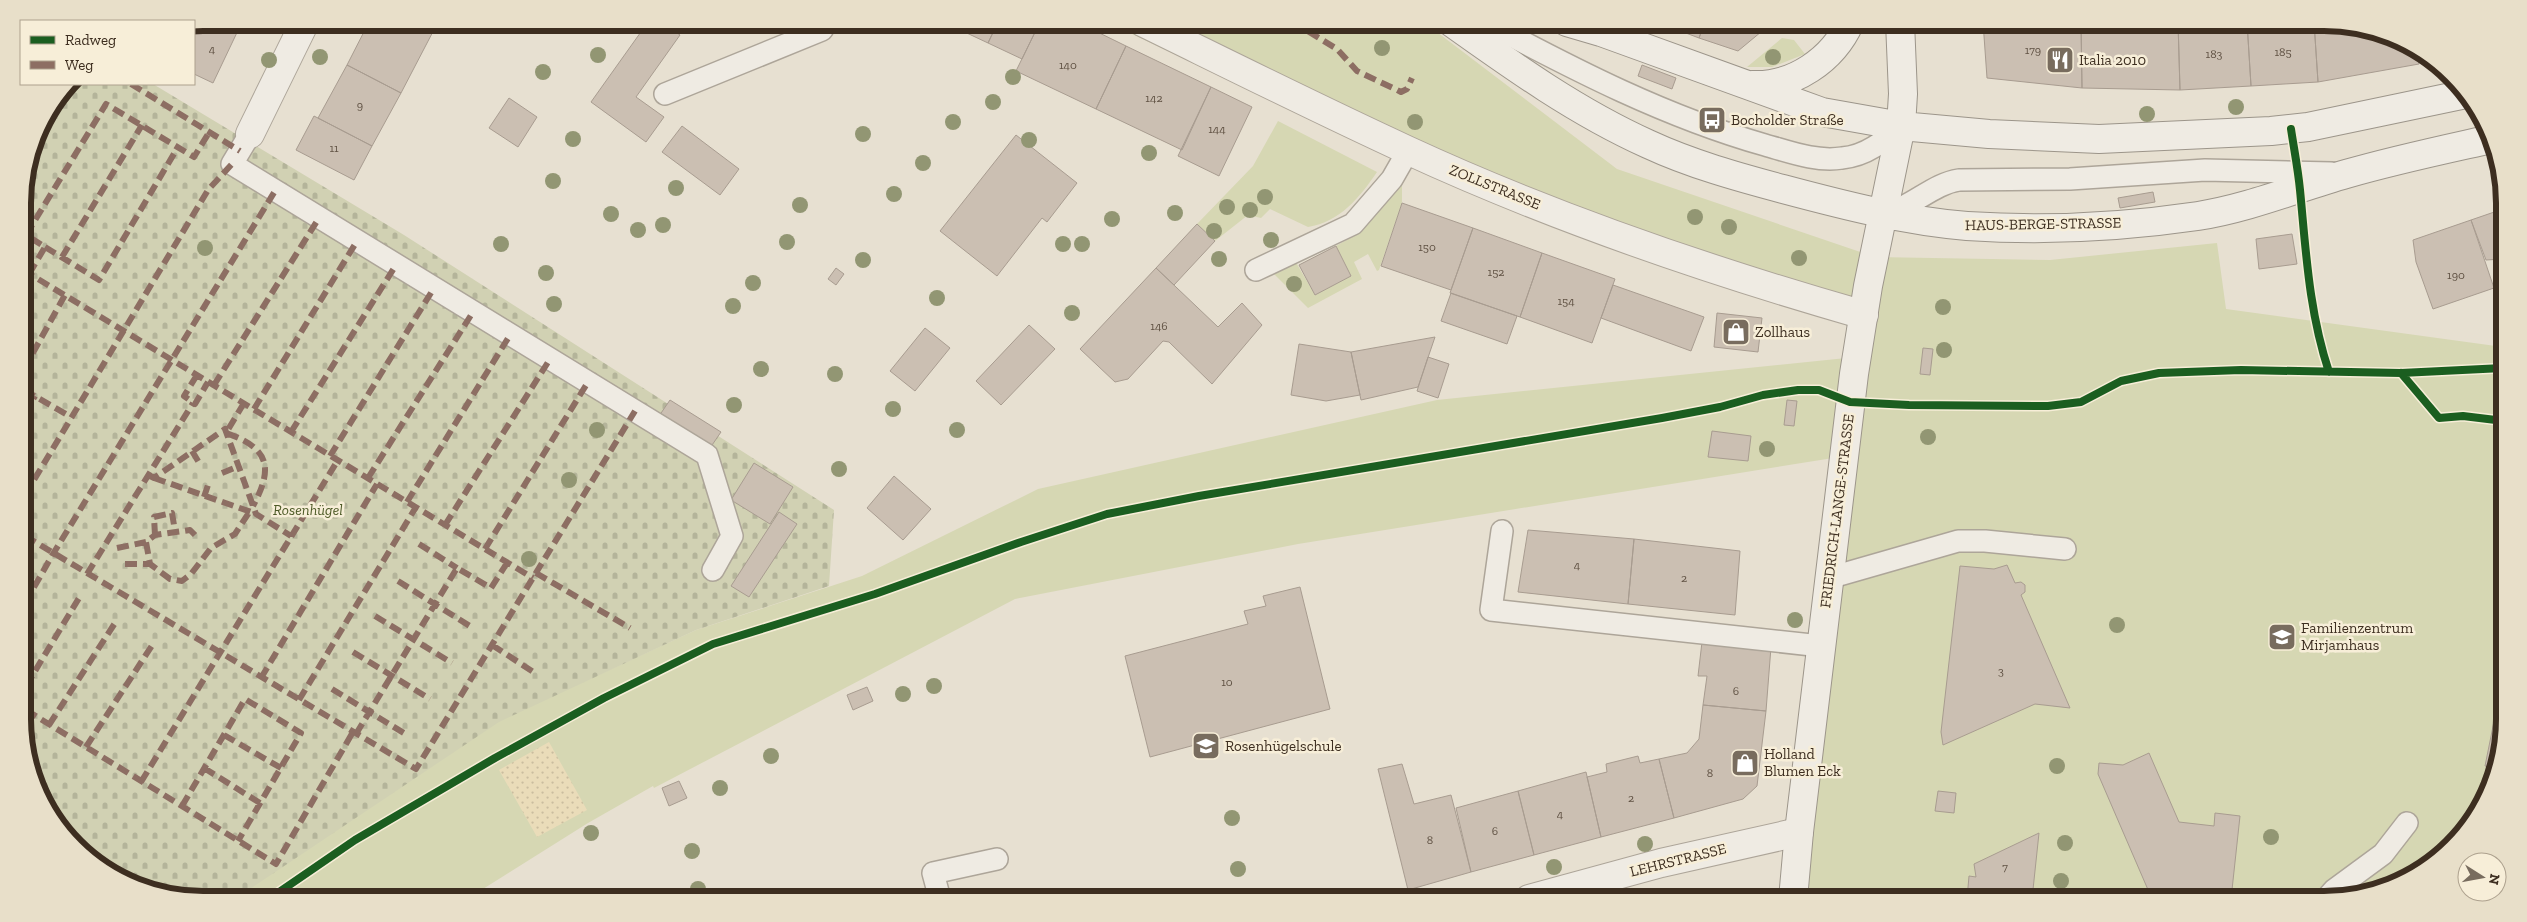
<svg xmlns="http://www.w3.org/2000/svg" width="2527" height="922" viewBox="0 0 2527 922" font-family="'Zilla Slab',serif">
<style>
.green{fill:#d6d7b3}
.sand{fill:url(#sand-dots)}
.cemetery{fill:url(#cemetery-stones)}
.building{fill:#cbbfb2;stroke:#a89c90}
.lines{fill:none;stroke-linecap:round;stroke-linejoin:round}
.service-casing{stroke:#ada599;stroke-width:24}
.minor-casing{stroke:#ada599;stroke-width:30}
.secondary-casing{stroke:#9c958a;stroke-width:30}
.service{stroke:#efebe3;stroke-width:21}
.minor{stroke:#efebe3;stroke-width:28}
.secondary{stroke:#efebe3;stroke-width:28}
.quiet{stroke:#8d6e63;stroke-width:6;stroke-dasharray:12 6;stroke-linecap:butt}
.cycleway-casing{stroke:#f7eed8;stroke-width:11}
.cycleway{stroke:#1b5e20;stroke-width:8}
.tree{fill:#929673}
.labels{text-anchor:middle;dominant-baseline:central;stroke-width:5;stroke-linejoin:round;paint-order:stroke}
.number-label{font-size:12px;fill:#605244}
.poi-label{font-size:15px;fill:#3d2e20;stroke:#f7eed8;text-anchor:start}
.street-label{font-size:15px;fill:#3d2e20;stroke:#f7eed8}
.park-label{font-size:15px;font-style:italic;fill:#4d5a26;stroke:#f7eed8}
.rim{fill:none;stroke:#3d2e20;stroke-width:6}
</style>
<defs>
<pattern id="sand-dots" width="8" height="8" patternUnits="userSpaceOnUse" patternTransform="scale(1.25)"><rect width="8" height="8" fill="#eadcb9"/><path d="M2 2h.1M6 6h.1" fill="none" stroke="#cabd9f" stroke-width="1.8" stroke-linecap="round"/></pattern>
<pattern id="cemetery-stones" width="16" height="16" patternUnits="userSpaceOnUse" patternTransform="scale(1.25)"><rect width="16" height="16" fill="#d1d1b3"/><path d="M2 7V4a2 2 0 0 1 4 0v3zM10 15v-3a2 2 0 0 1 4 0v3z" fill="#b4b49a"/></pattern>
</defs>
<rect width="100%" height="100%" fill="#e7e0d1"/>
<path class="green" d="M 1109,23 L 1425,23 L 1617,169 L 1875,257 L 2050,260 L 2217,243 L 2226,309 L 2503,347 L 2504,719 L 2495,777 L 2474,819 L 2434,862 L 2382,890 L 2335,899 L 1794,899 L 1864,315 L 1365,127 L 1220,76 Z
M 1782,38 L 1794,40 L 1805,54 L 1772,67 L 1747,67 Z
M 1278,121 L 1377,172 C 1360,197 1340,222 1308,227 L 1270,209 L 1261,218 L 1248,215 L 1215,241 L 1197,224 L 1253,166 Z
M 1402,185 L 1402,203 L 1379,270 L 1377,271 L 1368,254 L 1354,262 L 1362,279 L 1308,308 L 1271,271 L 1294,259 L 1315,295 L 1351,276 L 1336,246 L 1361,232 Z
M 1856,357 L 1833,458 L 1298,544 L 1015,599 L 654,788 L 653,786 L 588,823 L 467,899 L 234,899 L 496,722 L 696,630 L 862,576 L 1038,489 L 1437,400 Z"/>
<path class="sand" d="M 549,742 L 587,810 L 537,837 L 499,770 Z"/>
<path class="cemetery" d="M 71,84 L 153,84 L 404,235 L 834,510 L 829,586 L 696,630 L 499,722 L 235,899 L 203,899 L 145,890 L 76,844 L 59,821 L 26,754 L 23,191 L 41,123 Z"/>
<path class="building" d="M 203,22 L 242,22 L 213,83 L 194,74 L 194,24 Z
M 369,22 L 438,22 L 401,93 L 347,65 Z
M 648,22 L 662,22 L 680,35 L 636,97 L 664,117 L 646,142 L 591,102 Z
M 956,22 L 998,22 L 988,43 L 954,27 Z
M 998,22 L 1040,22 L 1022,59 L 988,43 Z
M 1040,22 L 1077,22 L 1126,46 L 1096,109 L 1016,71 Z
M 1657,22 L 1705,22 L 1699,38 Z
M 1705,22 L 1773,22 L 1738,51 L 1699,38 Z
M 1983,22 L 2081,22 L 2082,88 L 1987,78 Z
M 2081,22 L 2178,22 L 2180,90 L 2082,88 Z
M 2178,22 L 2247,22 L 2251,86 L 2180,90 Z
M 2247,22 L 2314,22 L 2318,82 L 2251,86 Z
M 2314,22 L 2382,32 L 2418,56 L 2419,64 L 2318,82 Z
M 1126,46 L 1211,87 L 1182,150 L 1096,109 Z
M 347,65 L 401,93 L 372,146 L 318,118 Z
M 1642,65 L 1676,78 L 1672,89 L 1638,76 Z
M 1211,87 L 1252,107 L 1219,176 L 1178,156 Z
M 509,98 L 537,117 L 518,147 L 489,128 Z
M 314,116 L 372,146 L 354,180 L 296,150 Z
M 682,126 L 739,169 L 720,195 L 662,152 Z
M 1016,135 L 1077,183 L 1047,222 L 1042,218 L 997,276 L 940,231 Z
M 2153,192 L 2155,202 L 2120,208 L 2118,198 Z
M 1402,203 L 1473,228 L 1451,290 L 1381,266 Z
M 2503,209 L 2503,259 L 2486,260 L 2471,220 Z
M 2471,220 L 2494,288 L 2433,309 L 2416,262 L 2413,240 Z
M 1197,224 L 1215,241 L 1174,285 L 1156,268 Z
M 1473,228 L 1542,253 L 1520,317 L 1450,293 Z
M 2292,234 L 2297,264 L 2259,269 L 2256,239 Z
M 1336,246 L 1351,276 L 1315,295 L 1299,265 Z
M 1542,253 L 1615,279 L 1592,343 L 1520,317 Z
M 836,268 L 844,274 L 836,285 L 828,279 Z
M 1156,268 L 1218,327 L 1242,303 L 1262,325 L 1212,384 L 1169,342 L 1163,341 L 1128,379 L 1115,382 L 1080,349 Z
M 1613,285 L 1704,317 L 1691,351 L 1601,318 Z
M 1451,293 L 1517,316 L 1507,344 L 1441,321 Z
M 1717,313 L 1762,318 L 1758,352 L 1714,347 Z
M 1029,325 L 1055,349 L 1001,405 L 976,381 Z
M 925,328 L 950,348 L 915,391 L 890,371 Z
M 1435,337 L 1418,387 L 1361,400 L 1351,352 Z
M 1299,344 L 1351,352 L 1360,395 L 1326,401 L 1291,395 Z
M 1923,348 L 1933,349 L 1930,375 L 1920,374 Z
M 1428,357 L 1449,364 L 1438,398 L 1417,391 Z
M 670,400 L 721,432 L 710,448 L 659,416 Z
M 1787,400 L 1797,401 L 1794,426 L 1784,425 Z
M 1712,431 L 1751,436 L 1748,461 L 1708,457 Z
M 754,463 L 793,487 L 770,524 L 731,500 Z
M 894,476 L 931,509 L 903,540 L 867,508 Z
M 779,512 L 797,524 L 749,597 L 731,586 Z
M 1528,530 L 1634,539 L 1628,604 L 1518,592 Z
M 1634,539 L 1740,551 L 1735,615 L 1628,604 Z
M 2007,565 L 2015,583 L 2021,582 L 2025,585 L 2025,592 L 2021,595 L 2070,708 L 2035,704 L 1943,745 L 1941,732 L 1960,566 L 1994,569 Z
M 1300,587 L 1330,709 L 1150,757 L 1125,656 L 1248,624 L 1244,611 L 1266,606 L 1263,596 Z
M 1702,642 L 1771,647 L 1766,711 L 1703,705 L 1707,676 L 1698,676 Z
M 2504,672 L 2504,719 L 2496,769 L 2485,766 Z
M 867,687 L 873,701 L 853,710 L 847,695 Z
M 1703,705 L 1766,711 L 1757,786 L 1743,799 L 1674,818 L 1659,759 L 1687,753 L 1699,739 Z
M 2149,753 L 2179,822 L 2214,826 L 2215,813 L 2240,816 L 2231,899 L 2152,899 L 2098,774 L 2099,763 L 2123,765 Z
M 1638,756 L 1640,763 L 1659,759 L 1674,818 L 1601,837 L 1587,777 L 1607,772 L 1606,764 Z
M 1402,764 L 1414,804 L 1451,795 L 1471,872 L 1408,890 L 1378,769 Z
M 1586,772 L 1601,837 L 1534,855 L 1518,791 Z
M 679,781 L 687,798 L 669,806 L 662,788 Z
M 1518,791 L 1534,855 L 1471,872 L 1456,808 Z
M 1938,791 L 1956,793 L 1954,813 L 1935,811 Z
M 2039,833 L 2032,899 L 1967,899 L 1969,876 L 1976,877 L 1974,864 Z
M 1072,892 L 1074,899 L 1045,899 Z"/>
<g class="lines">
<defs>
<path id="service" d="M 1485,22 C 1575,70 1666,117 1765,145 C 1790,152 1816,162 1842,158 C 1866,156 1884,141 1901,126
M 665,94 L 822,30 L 827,22
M 250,134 L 232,164 L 707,455 L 732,536 L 713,570
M 1883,214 C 1912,208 1932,184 1959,180 L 2070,179 L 2205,170 L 2332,173
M 1256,270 L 1353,224 L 1392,179 L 1408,151
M 1502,531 L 1491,610 L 1821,646
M 1829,578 L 1958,541 L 1985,541 L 2065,549
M 940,899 L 933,873 L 997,859
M 2326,899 L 2334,890 L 2383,854 L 2407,823"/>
<path id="minor" d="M 1142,22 C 1230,65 1318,109 1407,150 C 1552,217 1710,271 1864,315
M 250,134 L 305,22
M 1529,899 L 1661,863 L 1799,832"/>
<path id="secondary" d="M 1451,22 C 1514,67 1577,112 1648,144 C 1691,164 1738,177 1783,189 C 1843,205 1905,221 1967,226 C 2043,231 2123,227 2198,216 C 2249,208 2297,188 2346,174 C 2394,160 2442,150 2491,139
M 1567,22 L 1601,32 L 1822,112 L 1901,126 L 1989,134 L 2099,139 L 2271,131 L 2308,127 L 2466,94
M 1752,85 C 1793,87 1833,60 1850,22
M 1793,899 L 1799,832 L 1854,374 L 1868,286 L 1901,126 L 1903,94 L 1900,22"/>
</defs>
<use href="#service" class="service-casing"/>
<use href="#minor" class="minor-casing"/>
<use href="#secondary" class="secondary-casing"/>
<use href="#service" class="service"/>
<use href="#minor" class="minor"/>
<use href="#secondary" class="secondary"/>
<path class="quiet" d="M 1293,22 L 1337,49 L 1357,71 L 1397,90 L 1401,92 L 1407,89 L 1412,78
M 131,84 L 240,151
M 45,247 L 99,280 L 178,147
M 62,257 L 142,125
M 23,270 L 533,578
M 29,274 L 45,247 L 26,235 L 106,104 L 194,157 L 210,131
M 24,369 L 65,295
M 197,375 L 184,396 L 195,404 L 208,382
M 214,385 L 319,218
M 24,390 L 71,417
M 244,403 L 226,433 C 269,448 274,467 253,506
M 254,409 L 357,241
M 24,414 L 35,396
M 291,432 L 396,265
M 192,451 L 201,466
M 330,456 L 434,288
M 222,473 L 239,466
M 148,475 L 154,478 L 225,429 L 256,514 L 291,536
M 154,478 L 254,513
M 368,478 L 473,312
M 25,495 L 208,190 L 232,164
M 204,497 L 209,482
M 407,502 L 510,335
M 445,525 L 550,359
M 155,535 L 154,517 L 172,513 L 175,531
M 195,535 L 190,530 L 155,535 L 146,542 L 150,564 L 170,579 L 182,581 L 191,574 L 211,548 L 235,534 L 250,511
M 25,536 L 416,769 L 635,411
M 419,544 L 457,568
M 117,548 L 146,542
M 485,549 L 588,382
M 125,564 L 150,564
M 536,573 L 630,628
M 87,574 L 193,403
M 398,581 L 473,628
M 25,603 L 53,554 L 275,191
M 375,616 L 452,663
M 492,645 L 535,673
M 353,652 L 430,699
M 261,678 L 377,484
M 26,686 L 79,598
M 332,689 L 407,735
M 299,700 L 416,507
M 26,710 L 276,864 L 353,732
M 49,725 L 115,623
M 356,734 L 457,568 L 491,588 L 507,563
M 224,735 L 281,768
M 86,747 L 153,644
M 204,768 L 260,803
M 141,782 L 338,460
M 182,806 L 245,699 L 301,733 L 238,841"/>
<defs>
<path id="cycleway" d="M 2291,129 C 2294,149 2298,169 2300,190 C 2306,252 2309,312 2329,372
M 2401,373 L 2439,418 L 2463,416 L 2504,421
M 269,899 L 355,840 L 495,758 L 604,698 L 713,644 L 875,594 L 1021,542 L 1107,514 L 1199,496 L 1662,418 L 1720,407 L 1763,395 L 1798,390 L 1819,390 L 1850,402 L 1909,405 L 2048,406 L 2081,402 L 2121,381 L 2159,373 L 2241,370 L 2401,373 L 2503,368"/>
</defs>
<use href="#cycleway" class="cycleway-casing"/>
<use href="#cycleway" class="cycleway"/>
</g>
<g class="tree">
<circle cx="1382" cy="48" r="8"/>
<circle cx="598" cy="55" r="8"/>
<circle cx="320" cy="57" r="8"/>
<circle cx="1773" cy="57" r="8"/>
<circle cx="269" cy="60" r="8"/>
<circle cx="543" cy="72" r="8"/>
<circle cx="1013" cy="77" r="8"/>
<circle cx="993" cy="102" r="8"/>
<circle cx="2236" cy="107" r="8"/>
<circle cx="2147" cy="114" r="8"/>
<circle cx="953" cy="122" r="8"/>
<circle cx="1415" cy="122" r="8"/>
<circle cx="863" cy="134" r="8"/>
<circle cx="573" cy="139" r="8"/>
<circle cx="1029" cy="140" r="8"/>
<circle cx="1149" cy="153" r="8"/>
<circle cx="923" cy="163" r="8"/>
<circle cx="553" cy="181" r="8"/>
<circle cx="676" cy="188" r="8"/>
<circle cx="894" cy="194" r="8"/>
<circle cx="1265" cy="197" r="8"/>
<circle cx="800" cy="205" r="8"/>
<circle cx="1227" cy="207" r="8"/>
<circle cx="1250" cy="210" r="8"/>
<circle cx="1175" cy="213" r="8"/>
<circle cx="611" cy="214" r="8"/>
<circle cx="1695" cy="217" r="8"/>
<circle cx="1112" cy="219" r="8"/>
<circle cx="663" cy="225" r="8"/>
<circle cx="1729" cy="227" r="8"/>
<circle cx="638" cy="230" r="8"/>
<circle cx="1214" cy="231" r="8"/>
<circle cx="1271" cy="240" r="8"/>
<circle cx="787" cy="242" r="8"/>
<circle cx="501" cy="244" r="8"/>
<circle cx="1063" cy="244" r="8"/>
<circle cx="1082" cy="244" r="8"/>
<circle cx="205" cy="248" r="8"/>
<circle cx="1799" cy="258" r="8"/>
<circle cx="1219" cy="259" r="8"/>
<circle cx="863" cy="260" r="8"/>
<circle cx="546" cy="273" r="8"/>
<circle cx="753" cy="283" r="8"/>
<circle cx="1294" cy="284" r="8"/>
<circle cx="937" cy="298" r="8"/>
<circle cx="554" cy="304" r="8"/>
<circle cx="733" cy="306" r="8"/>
<circle cx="1943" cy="307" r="8"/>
<circle cx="1072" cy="313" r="8"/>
<circle cx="1944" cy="350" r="8"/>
<circle cx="761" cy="369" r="8"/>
<circle cx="835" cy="374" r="8"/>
<circle cx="734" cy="405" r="8"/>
<circle cx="893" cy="409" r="8"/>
<circle cx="597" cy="430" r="8"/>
<circle cx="957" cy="430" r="8"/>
<circle cx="1928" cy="437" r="8"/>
<circle cx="1767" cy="449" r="8"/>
<circle cx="839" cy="469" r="8"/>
<circle cx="569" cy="480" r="8"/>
<circle cx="529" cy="559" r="8"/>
<circle cx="1795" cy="620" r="8"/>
<circle cx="2117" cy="625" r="8"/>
<circle cx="934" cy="686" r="8"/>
<circle cx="903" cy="694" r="8"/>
<circle cx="771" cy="756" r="8"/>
<circle cx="2057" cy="766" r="8"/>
<circle cx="720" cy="788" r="8"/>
<circle cx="1232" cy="818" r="8"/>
<circle cx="591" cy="833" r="8"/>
<circle cx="2271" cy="837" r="8"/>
<circle cx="2065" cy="843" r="8"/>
<circle cx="1645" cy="844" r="8"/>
<circle cx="692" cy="851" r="8"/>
<circle cx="1554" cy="867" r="8"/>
<circle cx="1238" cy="869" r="8"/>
<circle cx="2061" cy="881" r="8"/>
<circle cx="698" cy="889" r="8"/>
</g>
<defs>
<symbol id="restaurant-square" viewBox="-11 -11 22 22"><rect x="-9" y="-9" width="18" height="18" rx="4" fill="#786c5e" stroke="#f7eed8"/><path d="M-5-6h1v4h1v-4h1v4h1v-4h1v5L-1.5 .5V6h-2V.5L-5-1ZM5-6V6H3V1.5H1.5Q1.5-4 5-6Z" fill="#fff"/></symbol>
<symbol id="bus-square" viewBox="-11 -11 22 22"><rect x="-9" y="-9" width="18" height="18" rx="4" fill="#786c5e" stroke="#f7eed8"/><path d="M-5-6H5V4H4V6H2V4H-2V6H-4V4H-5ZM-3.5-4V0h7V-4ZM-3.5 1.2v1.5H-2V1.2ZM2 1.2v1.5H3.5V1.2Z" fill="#fff"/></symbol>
<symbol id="shop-square" viewBox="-11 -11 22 22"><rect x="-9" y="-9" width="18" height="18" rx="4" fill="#786c5e" stroke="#f7eed8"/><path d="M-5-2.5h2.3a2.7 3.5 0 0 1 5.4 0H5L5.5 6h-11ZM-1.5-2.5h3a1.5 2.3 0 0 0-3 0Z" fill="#fff"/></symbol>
<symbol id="school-square" viewBox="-11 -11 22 22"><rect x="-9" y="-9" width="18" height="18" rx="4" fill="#786c5e" stroke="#f7eed8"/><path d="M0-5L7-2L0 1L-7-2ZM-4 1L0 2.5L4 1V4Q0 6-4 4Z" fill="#fff"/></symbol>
</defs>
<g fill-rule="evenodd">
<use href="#restaurant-square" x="2044" y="44" width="32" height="32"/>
<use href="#bus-square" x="1696" y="104" width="32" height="32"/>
<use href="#shop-square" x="1720" y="316" width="32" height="32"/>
<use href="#school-square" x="2266" y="621" width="32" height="32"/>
<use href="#school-square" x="1190" y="730" width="32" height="32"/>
<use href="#shop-square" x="1729" y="747" width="32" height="32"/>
</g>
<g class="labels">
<g class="number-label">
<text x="212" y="49">4</text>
<text x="2033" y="50">179</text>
<text x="2283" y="52">185</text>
<text x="2214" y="54">183</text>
<text x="1068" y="65">140</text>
<text x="1154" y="98">142</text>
<text x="360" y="105">9</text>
<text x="1217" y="129">144</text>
<text x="334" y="148">11</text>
<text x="1427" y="247">150</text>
<text x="1496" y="272">152</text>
<text x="2456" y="275">190</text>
<text x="1566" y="301">154</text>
<text x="1159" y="326">146</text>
<text x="1577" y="565">4</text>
<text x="1684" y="578">2</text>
<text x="2001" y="671">3</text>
<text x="1227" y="682">10</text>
<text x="1736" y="691">6</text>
<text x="1710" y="773">8</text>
<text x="1631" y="798">2</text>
<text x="1560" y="814">4</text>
<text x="1495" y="831">6</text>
<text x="1430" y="840">8</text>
<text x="2005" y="867">7</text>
</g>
<g class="poi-label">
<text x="2079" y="60">Italia 2010</text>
<text x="1731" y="120">Bocholder Straße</text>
<text x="1755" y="332">Zollhaus</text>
<text x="2301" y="628">Familienzentrum<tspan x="2301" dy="17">Mirjamhaus</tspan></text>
<text x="1225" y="746">Rosenhügelschule</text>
<text x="1764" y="754">Holland<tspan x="1764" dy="17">Blumen Eck</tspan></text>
</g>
<g class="street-label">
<text transform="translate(1495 187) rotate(22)">ZOLLSTRASSE</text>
<text transform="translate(2043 224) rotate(-1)">HAUS-BERGE-STRASSE</text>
<text transform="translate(1837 511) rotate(-83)">FRIEDRICH-LANGE-STRASSE</text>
<text transform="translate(1678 860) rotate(-14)">LEHRSTRASSE</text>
</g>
<g class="park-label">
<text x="308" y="510">Rosenhügel</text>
</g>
</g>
<path d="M0 0H2527V922H0ZM203 31H2324A172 172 0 0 1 2496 203V719A172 172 0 0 1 2324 891H203A172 172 0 0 1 31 719V203A172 172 0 0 1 203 31Z" fill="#e8dfc9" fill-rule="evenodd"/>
<path class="rim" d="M203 31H2324A172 172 0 0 1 2496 203V719A172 172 0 0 1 2324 891H203A172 172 0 0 1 31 719V203A172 172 0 0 1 203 31Z"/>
<rect x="20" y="20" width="175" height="65" fill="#f7eed8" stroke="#ada18e"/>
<rect x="30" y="36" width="25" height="8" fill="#1b5e20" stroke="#ada18e"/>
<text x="65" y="45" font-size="15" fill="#3d2e20">Radweg</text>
<rect x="30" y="61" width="25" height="8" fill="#8d6e63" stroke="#ada18e"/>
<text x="65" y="70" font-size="15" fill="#3d2e20">Weg</text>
<g transform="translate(2482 877) rotate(101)"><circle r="24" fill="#f7eed8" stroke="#ada18e"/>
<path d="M0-4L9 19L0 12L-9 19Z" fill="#786c5e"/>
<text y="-8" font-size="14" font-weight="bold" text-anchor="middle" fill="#3d2e20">N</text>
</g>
</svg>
